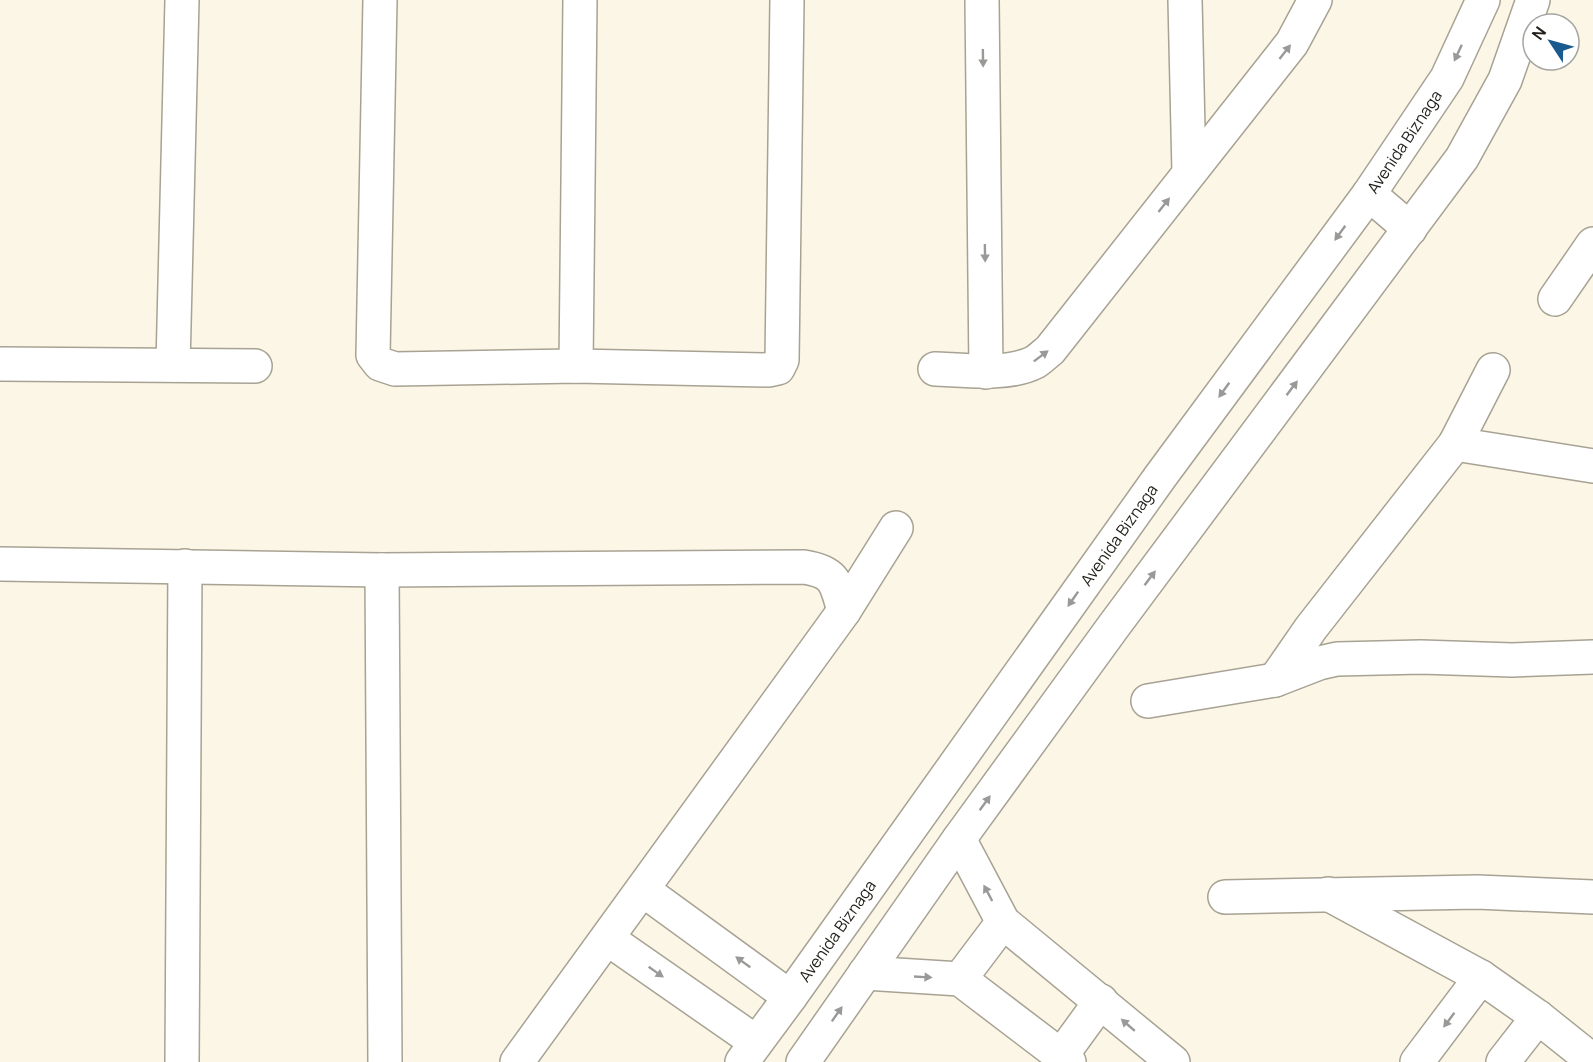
<svg xmlns="http://www.w3.org/2000/svg" width="1593" height="1062" viewBox="0 0 1593 1062" font-family="Manrope,sans-serif">
<style>
.lines{fill:none;stroke-linecap:round;stroke-linejoin:round}
.minor-casing{stroke:#a7a293;stroke-width:36}
.minor{stroke:#fff;stroke-width:33}
.oneway{fill:#9a9997}
.labels{text-anchor:middle;dominant-baseline:central;stroke-width:5;stroke-linejoin:round;paint-order:stroke}
.street-label{font-size:16px;fill:#1f1d17;stroke:#fff}
</style>
<rect width="100%" height="100%" fill="#fbf6e5"/>
<g class="lines">
<defs>
<g id="minor">
<path d="M 380,0 L 373,355 L 380,364 L 395,369 L 576,366 L 769,370 L 778,368 L 782,360 L 787,0"/>
<path d="M 982,0 L 986,372"/>
<path d="M 1185,0 L 1189,173"/>
<path d="M 1369,194 L 1410,229"/>
<path d="M 1555,299 L 1593,244"/>
<path d="M 0,364 L 255,366"/>
<path d="M 173,365 L 182,0"/>
<path d="M 576,366 L 580,0"/>
<path d="M 935,369 C 963,370 1009,376 1035,362 C 1040,359 1045,354 1050,350 L 1292,43 L 1315,0"/>
<path d="M 1455,444 L 1593,466"/>
<path d="M 0,564 L 382,570 L 804,567 C 836,572 836,583 844,611"/>
<path d="M 382,570 L 385,1062"/>
<path d="M 1275,680 L 1311,628 L 1455,444 L 1493,370"/>
<path d="M 1148,701 L 1275,680 L 1319,663 L 1337,659 L 1421,657 L 1512,660 L 1593,657"/>
<path d="M 959,839 L 1003,922 L 1173,1062"/>
<path d="M 643,890 L 790,997"/>
<path d="M 1328,894 L 1481,977 L 1538,1017 L 1593,1061"/>
<path d="M 1225,897 L 1477,892 L 1593,897"/>
<path d="M 608,939 L 756,1042"/>
<path d="M 865,973 L 960,979 L 1069,1062"/>
<path d="M 960,979 L 1003,922"/>
<path d="M 1061,1056 L 1101,1001"/>
<path d="M 182,1062 L 185,566"/>
<path d="M 517,1062 L 844,611 L 896,528"/>
<path id="s1" d="M 742,1062 L 790,997 L 1160,477 L 1369,194 L 1447,78 L 1483,0"/>
<path d="M 803,1062 L 959,839 L 1113,627 L 1462,158 L 1505,80 L 1533,0"/>
<path d="M 1417,1062 L 1481,977"/>
<path d="M 1503,1062 L 1538,1017"/>
</g>
</defs>
<use href="#minor" class="minor-casing"/>
<use href="#minor" class="minor"/>
</g>
<defs><path id="oneway-solid" d="M-6-.8H1V-3.2L6.5 0L1 3.2V.8H-6Z" transform="scale(1.5)"/></defs>
<g class="oneway">
<use href="#oneway-solid" transform="translate(1285 52) rotate(-52)"/>
<use href="#oneway-solid" transform="translate(1458 53) rotate(115)"/>
<use href="#oneway-solid" transform="translate(983 58) rotate(89)"/>
<use href="#oneway-solid" transform="translate(1164 205) rotate(-52)"/>
<use href="#oneway-solid" transform="translate(1340 233) rotate(126)"/>
<use href="#oneway-solid" transform="translate(985 253) rotate(89)"/>
<use href="#oneway-solid" transform="translate(1041 356) rotate(-37)"/>
<use href="#oneway-solid" transform="translate(1292 388) rotate(-53)"/>
<use href="#oneway-solid" transform="translate(1224 390) rotate(126)"/>
<use href="#oneway-solid" transform="translate(1150 578) rotate(-53)"/>
<use href="#oneway-solid" transform="translate(1073 599) rotate(125)"/>
<use href="#oneway-solid" transform="translate(985 803) rotate(-54)"/>
<use href="#oneway-solid" transform="translate(988 893) rotate(-118)"/>
<use href="#oneway-solid" transform="translate(743 962) rotate(-144)"/>
<use href="#oneway-solid" transform="translate(656 972) rotate(35)"/>
<use href="#oneway-solid" transform="translate(923 977) rotate(3)"/>
<use href="#oneway-solid" transform="translate(837 1014) rotate(-55)"/>
<use href="#oneway-solid" transform="translate(1449 1020) rotate(127)"/>
<use href="#oneway-solid" transform="translate(1128 1025) rotate(-139)"/>
</g>
<g class="labels">
<g class="street-label">
<text stroke="none"><textPath href="#s1" startOffset="1134">Avenida Biznaga</textPath></text>
<text stroke="none"><textPath href="#s1" startOffset="648">Avenida Biznaga</textPath></text>
<text stroke="none"><textPath href="#s1" startOffset="162">Avenida Biznaga</textPath></text>
</g>
</g>
<g transform="translate(1551 42) rotate(306)"><circle r="28" fill="#ffffff" stroke="#a5a5a2" stroke-width="1.5"/>
<path d="M0-4.5L10 22L0 15L-10 22Z" fill="#1a5a8f"/>
<text y="-9" font-size="16" font-weight="bold" text-anchor="middle" fill="#1f1d17">N</text>
</g>
</svg>
